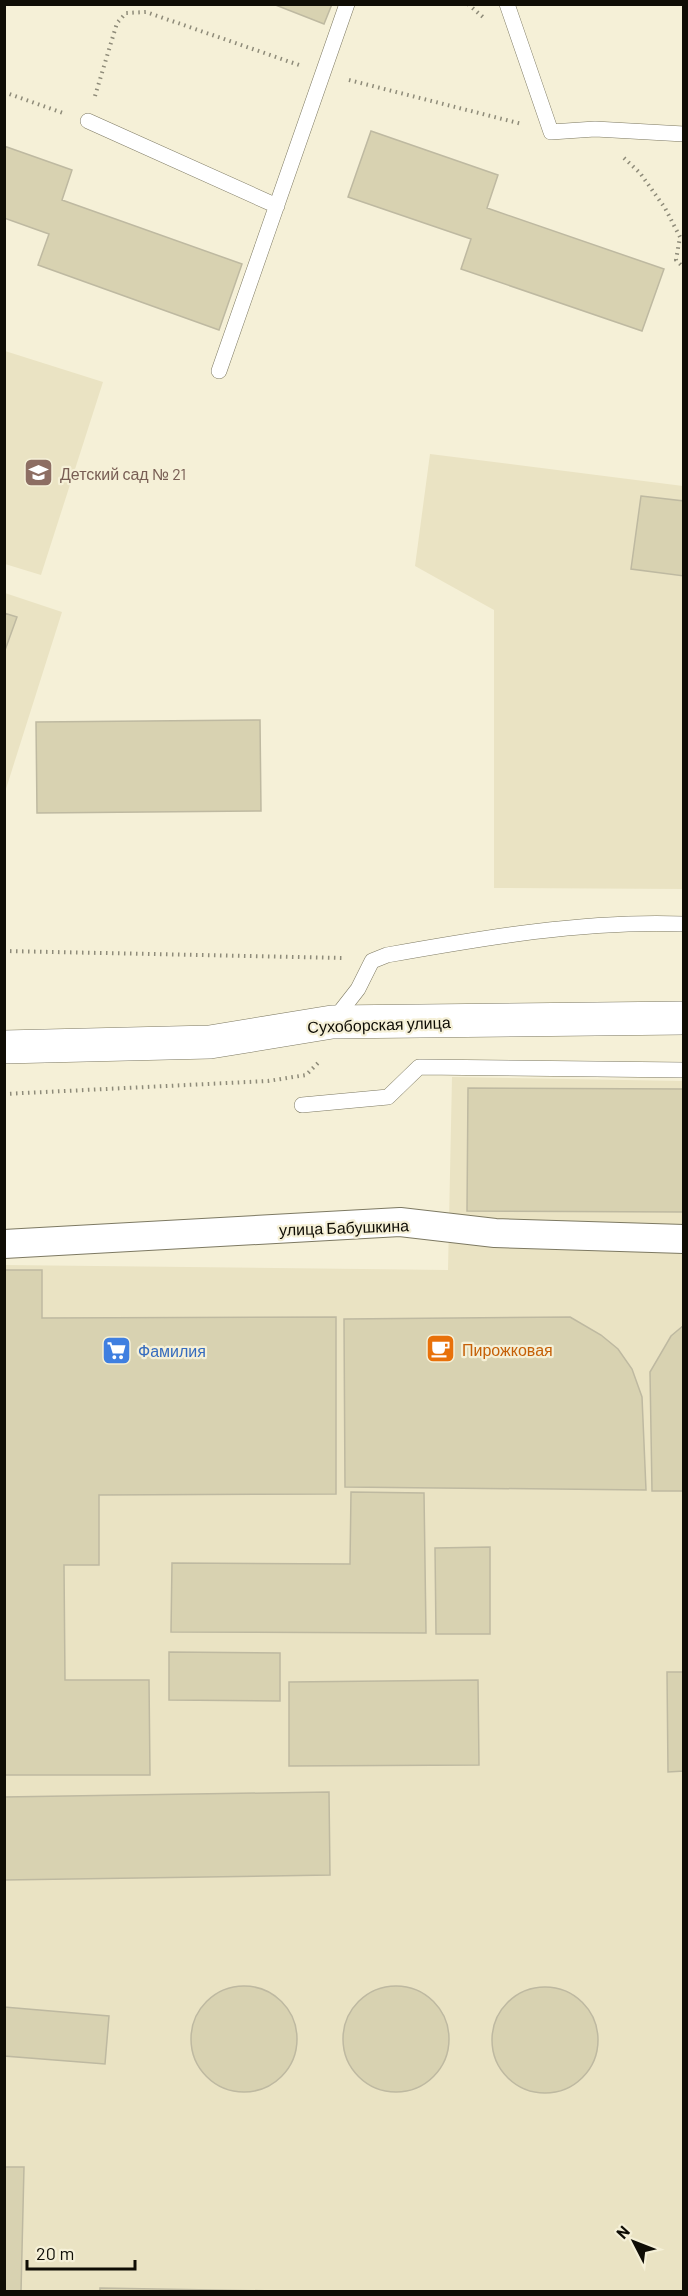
<svg xmlns="http://www.w3.org/2000/svg" width="688" height="2296" viewBox="0 0 688 2296" font-family="Barlow,sans-serif">
<style>
.built{fill:#eae3c3}
.building{fill:#d8d2b1;stroke:#beb9a1;stroke-width:1.5}
.lines{fill:none;stroke-linecap:round;stroke-linejoin:round}
.service-casing{stroke:#7d7962;stroke-width:16}
.minor-casing{stroke:#7d7962;stroke-width:30}
.secondary-casing{stroke:#7d7962;stroke-width:34}
.path{stroke:#8e8b79;stroke-width:4;stroke-dasharray:1.5 4.5;stroke-linecap:butt}
.service{stroke:#fff;stroke-width:15}
.minor{stroke:#fff;stroke-width:28}
.secondary{stroke:#fff;stroke-width:33}
.labels{text-anchor:middle;dominant-baseline:central;stroke-width:4.5;stroke-linejoin:round;paint-order:stroke}
.education-label{font-size:16px;fill:#785e54;stroke:#f5f0d7;text-anchor:start}
.street-label{font-size:16px;fill:#0f0d05;stroke:#f5f0d7}
.food-label{font-size:16px;fill:#c56008;stroke:#f5f0d7;text-anchor:start}
.shop-label{font-size:16px;fill:#366cbe;stroke:#f5f0d7;text-anchor:start}
</style>
<rect width="100%" height="100%" fill="#f5f0d7"/>
<path class="built" d="M 5,351 L 103,382 L 41,575 L 5,564 Z
M 430,454 L 683,486 L 683,889 L 494,888 L 494,610 L 415,566 Z
M 5,593 L 62,612 L 5,792 Z
M 452,1077 L 683,1081 L 683,2291 L 5,2292 L 5,1265 L 448,1270 Z"/>
<path class="building" d="M 273,4 L 332,4 L 324,24 Z
M 371,131 L 498,175 L 487,208 L 664,269 L 642,331 L 461,269 L 471,239 L 348,197 Z
M 4,146 L 72,170 L 62,200 L 242,264 L 219,330 L 38,265 L 49,234 L 4,218 Z
M 641,496 L 684,501 L 684,576 L 631,569 Z
M 4,613 L 17,617 L 4,653 Z
M 260,720 L 261,811 L 37,813 L 36,722 Z
M 468,1088 L 684,1089 L 684,1212 L 467,1211 Z
M 4,1270 L 42,1270 L 42,1318 L 336,1317 L 336,1494 L 99,1495 L 99,1565 L 64,1565 L 65,1680 L 149,1680 L 150,1775 L 4,1775 Z
M 570,1317 L 601,1335 L 618,1349 L 632,1369 L 642,1397 L 646,1490 L 345,1487 L 344,1319 Z
M 684,1325 L 684,1491 L 652,1491 L 650,1372 L 671,1336 Z
M 351,1492 L 424,1493 L 426,1633 L 171,1632 L 172,1563 L 350,1564 Z
M 490,1547 L 490,1634 L 436,1634 L 435,1548 Z
M 169,1652 L 280,1653 L 280,1701 L 169,1700 Z
M 667,1672 L 684,1672 L 684,1771 L 668,1772 Z
M 478,1680 L 479,1765 L 289,1766 L 289,1682 Z
M 329,1792 L 330,1875 L 4,1880 L 4,1797 Z
M191 2039a53 53 0 1 1 106 0a53 53 0 1 1-106 0Z
M343 2039a53 53 0 1 1 106 0a53 53 0 1 1-106 0Z
M492 2040a53 53 0 1 1 106 0a53 53 0 1 1-106 0Z
M 4,2007 L 109,2016 L 105,2064 L 4,2056 Z
M 4,2167 L 24,2167 L 21,2292 L 4,2292 Z
M 100,2288 L 276,2291 L 100,2292 Z"/>
<g class="lines">
<defs>
<path id="service" d="M 507,4 L 551,132 L 595,129 L 684,134
M 88,121 L 277,206
M 219,371 L 347,4
M 333,1021 L 358,989 L 372,961 L 387,955 C 482,938 586,920 684,924
M 302,1105 L 388,1097 L 419,1067 L 684,1070"/>
<path id="minor" d="M 4,1244 L 400,1222 L 495,1233 L 684,1239"/>
<path id="secondary" d="M 4,1047 L 210,1042 L 332,1022 L 684,1018"/>
</defs>
<use href="#service" class="service-casing"/>
<use href="#minor" class="minor-casing"/>
<use href="#secondary" class="secondary-casing"/>
<path class="path" d="M 468,4 L 484,18
M 349,80 L 522,124
M 4,92 L 63,113
M 95,96 L 117,23 L 126,13 L 146,12 L 299,65
M 624,158 L 640,173 L 665,208 L 680,237 L 676,260 L 684,268
M 4,951 L 345,958
M 4,1094 L 268,1081 L 306,1075 L 321,1060"/>
<use href="#service" class="service"/>
<use href="#minor" class="minor"/>
<use href="#secondary" class="secondary"/>
</g>
<defs>
<symbol id="school-square" viewBox="-11 -11 22 22"><rect x="-9" y="-9" width="18" height="18" rx="4" fill="#8d6e63" stroke="#f5f0d7"/><path d="M0-5L7-2L0 1L-7-2ZM-4 1L0 2.5L4 1V4Q0 6-4 4Z" fill="#fff"/></symbol>
<symbol id="cafe-square" viewBox="-11 -11 22 22"><rect x="-9" y="-9" width="18" height="18" rx="4" fill="#e8710a" stroke="#f5f0d7"/><path d="M-5.5-4.5H6V0H3Q3 3.5 0 3.5H-2.5Q-5.5 3.5-5.5 0ZM3-3.2v2h1.7v-2ZM-6 4.5H4V6H-6Z" fill="#fff"/></symbol>
<symbol id="supermarket-square" viewBox="-11 -11 22 22"><rect x="-9" y="-9" width="18" height="18" rx="4" fill="#3f7fe0" stroke="#f5f0d7"/><path d="M-6-5.5h2.5l.6 2H6L4.5 2H-2.5L-4.4-4H-6ZM-1.5 3.2a1.3 1.3 0 1 0 .1 0ZM3 3.2a1.3 1.3 0 1 0 .1 0Z" fill="#fff"/></symbol>
</defs>
<g fill-rule="evenodd">
<use href="#school-square" x="22" y="456" width="33" height="33"/>
<use href="#cafe-square" x="424" y="1332" width="33" height="33"/>
<use href="#supermarket-square" x="100" y="1334" width="33" height="33"/>
</g>
<g class="labels">
<g class="education-label">
<text x="60" y="473">Детский сад № 21</text>
</g>
<g class="street-label">
<text transform="translate(379 1024) rotate(-2)">Сухоборская улица</text>
<text transform="translate(344 1227) rotate(-2)">улица Бабушкина</text>
</g>
<g class="food-label">
<text x="462" y="1349">Пирожковая</text>
</g>
<g class="shop-label">
<text x="138" y="1350">Фамилия</text>
</g>
</g>
<rect width="688" height="2296" fill="none" stroke="#0f0d05" stroke-width="12"/>
<g transform="translate(634 2242) rotate(312)" stroke="#f5f0d7" stroke-width="4.5" paint-order="stroke">
<path d="M0-4.5L10 22L0 15L-10 22Z" fill="#0f0d05"/>
<text y="-9" font-size="16" font-weight="bold" text-anchor="middle" fill="#0f0d05">N</text>
</g>
<path d="M27 2260v9h108v-9" fill="none" stroke="#0f0d05" stroke-width="3"/>
<text x="36" y="2260" font-size="18" fill="#0f0d05" stroke="#f5f0d7" stroke-width="4.5" paint-order="stroke">20 m</text>
</svg>
